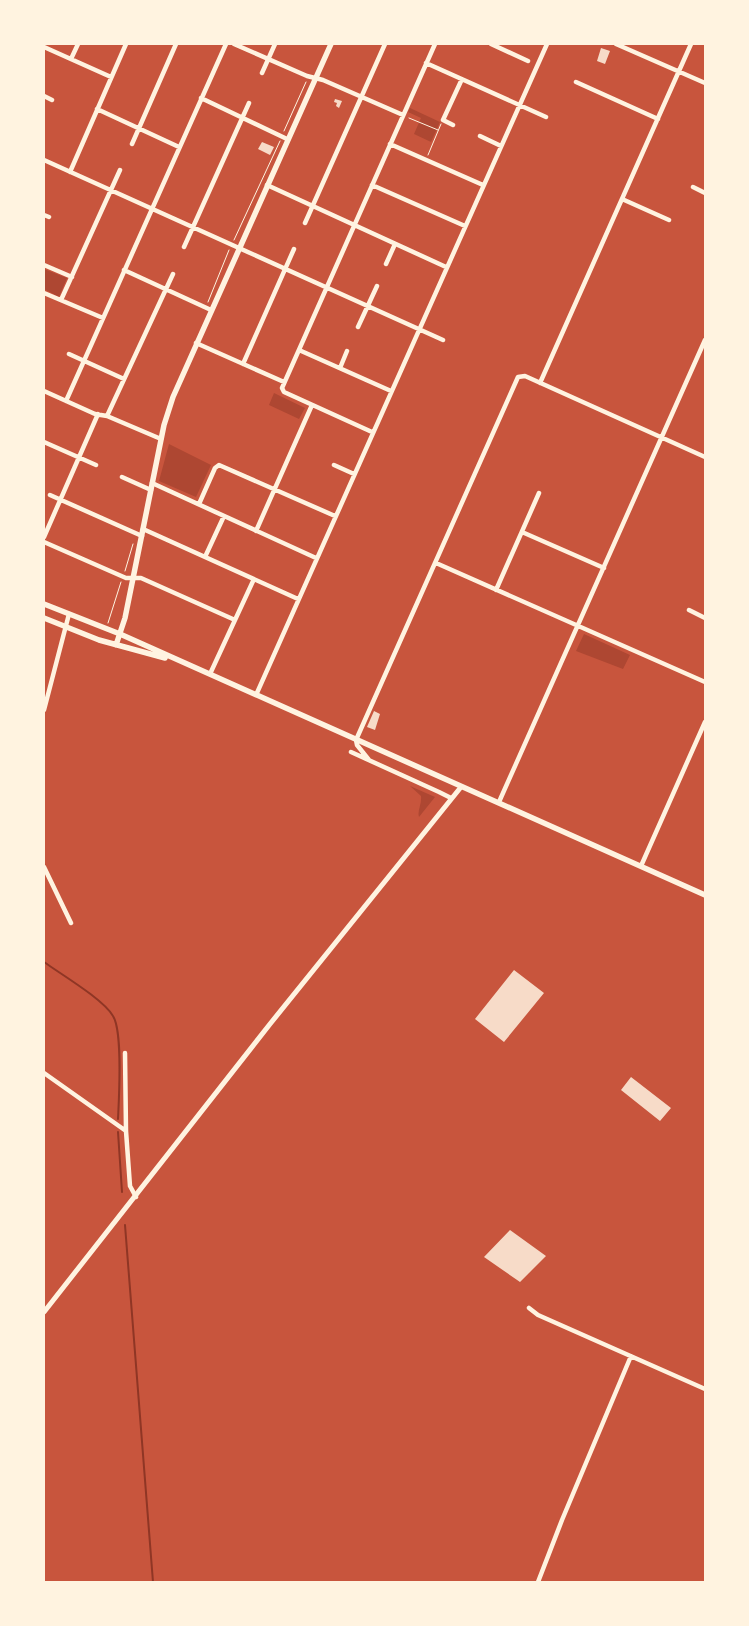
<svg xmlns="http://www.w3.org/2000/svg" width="749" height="1626" viewBox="0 0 749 1626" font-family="'Asap Condensed',sans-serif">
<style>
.green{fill:#ae4732}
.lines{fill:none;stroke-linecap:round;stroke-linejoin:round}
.stream{stroke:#8f3625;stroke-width:2}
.building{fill:#f7dbc8}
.path{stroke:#fff3e0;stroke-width:1}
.minor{stroke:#fff3e0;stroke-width:4.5}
.tertiary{stroke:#fff3e0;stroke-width:5}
.secondary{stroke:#fff3e0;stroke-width:5.5}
</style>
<rect width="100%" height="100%" fill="#c8553d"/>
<path class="green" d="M 410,108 L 440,122 L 431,142 L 414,134 L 421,118 L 408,112 Z
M 44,269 L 67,278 L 59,297 L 44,289 Z
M 274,393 L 305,408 L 299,419 L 269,405 Z
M 169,444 L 211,465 L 196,497 L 159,481 Z
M 584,634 L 630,655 L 623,669 L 576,651 Z
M 410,786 L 435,797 L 419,817 C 417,811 422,804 421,796 Z"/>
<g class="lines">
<path class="stream" d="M 44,962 C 62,975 103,999 113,1016 C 123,1032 119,1097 118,1119
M 118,1132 L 122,1192
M 125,1225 L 153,1582"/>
</g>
<path class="building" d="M 601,48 L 610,51 L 605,64 L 597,61 Z
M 335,99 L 342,101 L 339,108 L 336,106 L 337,103 L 334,102 Z
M 262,142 L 274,147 L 270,155 L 258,149 Z
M 374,711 L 380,714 L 375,730 L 367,727 Z
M 514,970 L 544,993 L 504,1042 L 475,1019 Z
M 631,1077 L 671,1108 L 660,1121 L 621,1090 Z
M 510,1230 L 546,1256 L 520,1282 L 484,1257 Z"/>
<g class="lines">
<path class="path" d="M 409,118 L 438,130
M 284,131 L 306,82
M 428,155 L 441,124
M 234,240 L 280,141
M 208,302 L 229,250
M 125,571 L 133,544
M 108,623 L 121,582"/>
<path class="minor" d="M 234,44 L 307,76 L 323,80 L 403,115
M 491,44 L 528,61
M 616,44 L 705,83
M 44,47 L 111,77
M 71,59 L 78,44
M 426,63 L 546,117
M 262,73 L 275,44
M 576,82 L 658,119
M 44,96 L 52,100
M 201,98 L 287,139
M 97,109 L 179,147
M 453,125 L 443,120 L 462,79
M 480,136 L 501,146
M 132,144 L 176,44
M 390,144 L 483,185
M 44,160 L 443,340
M 70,172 L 126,44
M 267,185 L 446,267
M 372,185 L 465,226
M 693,187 L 705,193
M 622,199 L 669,220
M 44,215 L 49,217
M 305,223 L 385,44
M 184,247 L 249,103
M 386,264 L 395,244
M 44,265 L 72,277
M 124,270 L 211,310
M 44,293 L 103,318
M 61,300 L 120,170
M 358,327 L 377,286
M 196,343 L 284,382
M 299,350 L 391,391
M 69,354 L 124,379
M 243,364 L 294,249
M 340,368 L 347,351
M 540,383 L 691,44
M 44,391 L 95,414 L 107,416 L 161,439
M 66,401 L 226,44
M 107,416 L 173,274
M 372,432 L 284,392 L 282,388 L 435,44
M 44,442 L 96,465
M 334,465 L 354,474
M 122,477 L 151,490
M 152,483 L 316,558
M 50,495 L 142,536
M 199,504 L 215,468 L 219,465 L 335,516
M 143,529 L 298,599
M 256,531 L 312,405
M 522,532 L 604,568
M 44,537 L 98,414
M 44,542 L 126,578 L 141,578 L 235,620
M 205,557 L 224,516
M 436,563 L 705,682
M 496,590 L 539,493
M 689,610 L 705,618
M 210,674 L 254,579
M 256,695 L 547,44
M 44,710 L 69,614
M 351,752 L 439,792 L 451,798
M 369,760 L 357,745 L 356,740 L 518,377 L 525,376 L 705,457
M 499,802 L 705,340
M 641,866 L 705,722
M 44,867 L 71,923
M 125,1053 L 126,1131 L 130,1186 L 136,1197
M 44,1073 L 126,1131
M 529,1308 L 538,1315 L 705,1389
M 538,1582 L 562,1520 L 631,1356"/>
<path class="tertiary" d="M 44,1312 L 270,1024 L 461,787"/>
<path class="secondary" d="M 44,604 L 120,634 L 705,895
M 44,618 L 99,640 L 165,658
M 116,645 L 125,618 L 164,425 L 173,397 L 331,44"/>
</g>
<rect width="749" height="1626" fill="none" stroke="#fff3e0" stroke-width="90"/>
</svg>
